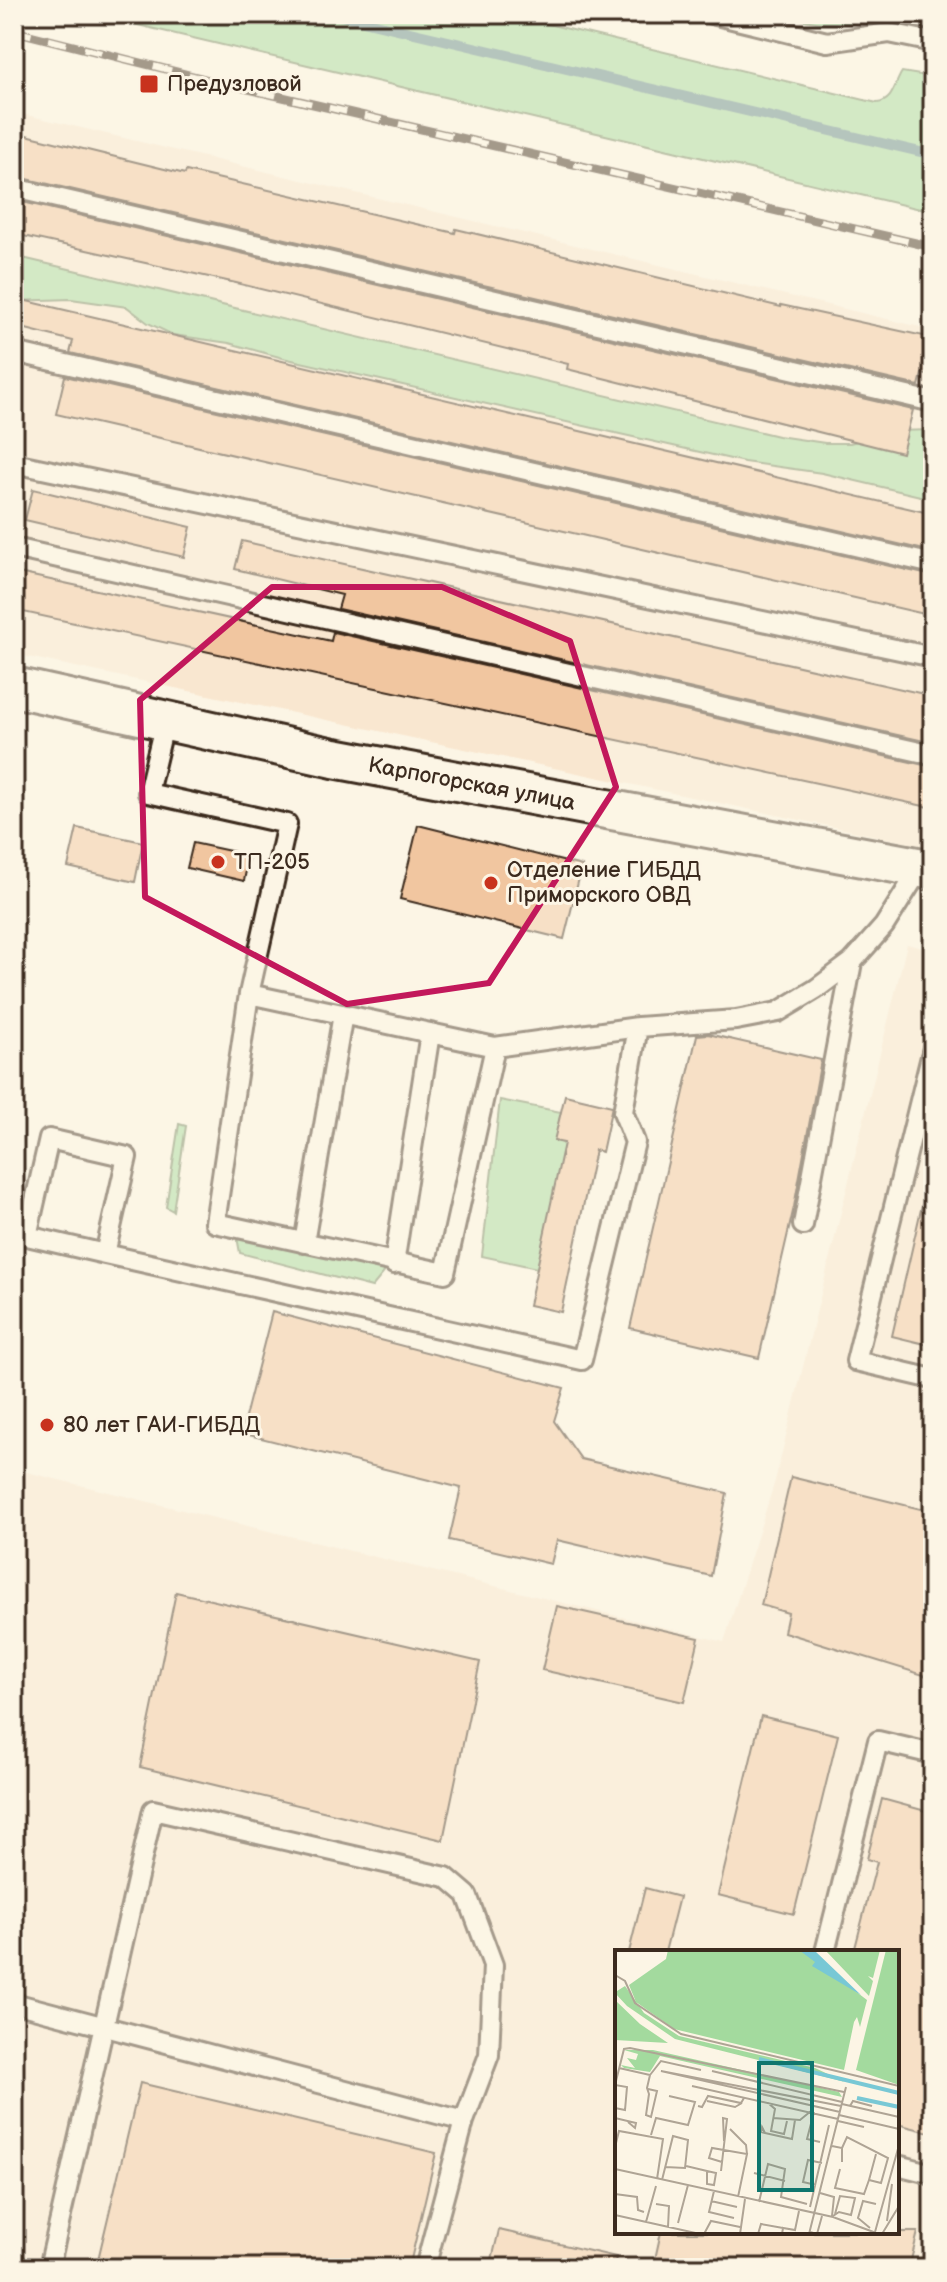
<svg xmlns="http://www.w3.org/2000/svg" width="947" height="2282" viewBox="0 0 947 2282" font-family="'Balsamiq Sans',sans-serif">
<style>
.built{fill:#f9e7d0;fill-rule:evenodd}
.green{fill:#a3da9e;stroke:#6f825e;stroke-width:2}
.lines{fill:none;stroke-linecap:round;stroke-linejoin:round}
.stream{stroke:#60898c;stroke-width:10}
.building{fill:#f1c6a0;stroke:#3b2a1e;stroke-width:2}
.lane-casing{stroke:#3b2a1e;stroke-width:24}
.street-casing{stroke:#3b2a1e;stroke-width:44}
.lane{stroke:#fcf5e5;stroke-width:18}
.street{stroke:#fcf5e5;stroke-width:38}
.rail-casing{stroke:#3b2a1e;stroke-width:9}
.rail{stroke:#fcf5e5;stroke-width:6;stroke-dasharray:18;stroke-linecap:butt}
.marked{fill:none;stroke:#c2185b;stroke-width:6;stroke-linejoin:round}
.poi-dot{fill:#c8321e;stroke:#fcf5e5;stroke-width:3}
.labels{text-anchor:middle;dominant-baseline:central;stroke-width:6;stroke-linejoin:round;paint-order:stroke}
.poi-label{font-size:22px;fill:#3b2a1e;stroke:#fcf5e5;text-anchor:start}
.street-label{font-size:22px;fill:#3b2a1e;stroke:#fcf5e5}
.inset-river{fill:none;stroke:#78c8d5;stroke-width:4}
.inset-road{fill:none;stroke:#afa495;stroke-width:2}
.view{fill:#0f766e;fill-opacity:0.15;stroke:#0f766e;stroke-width:4}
.inset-edge{fill:none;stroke:#3b2a1e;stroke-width:4}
</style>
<rect width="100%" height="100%" fill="#fcf5e5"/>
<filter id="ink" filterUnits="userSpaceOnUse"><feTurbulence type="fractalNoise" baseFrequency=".0125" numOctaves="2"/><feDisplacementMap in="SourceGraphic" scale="16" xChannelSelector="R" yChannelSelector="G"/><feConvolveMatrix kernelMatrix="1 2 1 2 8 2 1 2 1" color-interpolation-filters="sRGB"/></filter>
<g filter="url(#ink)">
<path class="built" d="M 14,112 L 933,330 L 933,848 L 14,654 Z
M 907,944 L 933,951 L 933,2268 L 14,2268 L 14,1469 L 724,1642 L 775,1481 ZM 617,1952 L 897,1952 L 897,2232 L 617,2232 Z"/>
<path class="green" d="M 105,14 L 506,14 L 877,103 C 894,101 894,84 902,72 L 933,77 L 933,212 L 125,22 Z
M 767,14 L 933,14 L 933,19 L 924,17 L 874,17 L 851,23 L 822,23 Z
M 14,256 L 778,436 L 825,443 L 850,443 L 896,431 L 933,430 L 933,499 L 822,473 L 744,462 L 283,358 L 229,343 L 173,335 L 148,323 L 127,307 L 71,299 L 14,301 Z
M 500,1100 L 561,1112 L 555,1140 L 566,1144 L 537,1268 L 482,1256 Z
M 179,1124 L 186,1126 L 173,1211 L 166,1207 Z
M 237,1237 L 386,1270 L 372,1287 L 240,1253 Z"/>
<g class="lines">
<path class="stream" d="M 333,14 L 933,155"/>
</g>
<path class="building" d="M 14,132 L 185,174 L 186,171 L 455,233 L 456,229 L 781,307 L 781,305 L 933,338 L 933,376 L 922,374 L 919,386 L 14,176 Z
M 14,200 L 913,410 L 902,453 L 567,369 L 568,364 L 236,283 L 14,234 Z
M 14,298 L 933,514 L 933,552 L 70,353 L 73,341 L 14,326 Z
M 65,376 L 933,576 L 933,616 L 56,414 Z
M 33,489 L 191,527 L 184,557 L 25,520 Z
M 242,541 L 933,696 L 933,743 L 338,609 L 342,595 L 235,569 Z
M 14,572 L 331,641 L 333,632 L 933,767 L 933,808 L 14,610 Z
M 418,825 L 582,866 L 564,939 L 400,899 Z
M 77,828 L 143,842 L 135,882 L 68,867 Z
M 193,843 L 249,855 L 244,881 L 187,868 Z
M 708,1034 L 821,1060 L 794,1207 L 759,1358 L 630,1328 L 697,1035 Z
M 565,1095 L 612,1106 L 602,1152 L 595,1150 L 561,1312 L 529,1305 L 564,1143 L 554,1141 Z
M 922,1205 L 933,1207 L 933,1346 L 892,1336 Z
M 272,1312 L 564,1388 L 554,1421 L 581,1459 L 727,1493 L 711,1576 L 557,1540 L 551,1564 L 449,1540 L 461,1488 L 241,1433 Z
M 791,1477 L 933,1512 L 933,1678 L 784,1632 L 788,1613 L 761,1605 Z
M 176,1592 L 480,1662 L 443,1840 L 140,1767 Z
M 557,1606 L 699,1638 L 684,1702 L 542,1670 Z
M 761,1716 L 838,1735 L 794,1914 L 718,1895 Z
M 882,1799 L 933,1813 L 933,2133 L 897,2124 L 897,1952 L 854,1952 L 877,1862 L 867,1859 Z
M 645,1888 L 679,1897 L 665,1952 L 629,1952 Z
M 140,2083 L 436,2153 L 409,2268 L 96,2268 Z
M 499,2230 L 616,2257 L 614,2268 L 490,2268 Z
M 661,2232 L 918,2232 L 909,2268 L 653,2268 Z"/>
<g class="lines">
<defs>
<path id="lane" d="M 712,14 L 827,42 L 889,33 L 933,42
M 14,188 L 933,402
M 14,352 L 933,564
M 14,463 L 933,657
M 14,548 L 933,755
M 165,721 L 148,793 L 287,824 L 249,994 L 215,1223 L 445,1273 L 495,1047
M 249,994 L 495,1047 L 638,1027 L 736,1020 L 778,1012 L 816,989 L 852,962 L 884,926 L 921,867
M 933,1048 L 856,1361 L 933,1379
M 803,1225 L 852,962
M 304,1243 L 343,1014
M 105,1254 L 127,1157 L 49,1139 L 27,1236 L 105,1254 L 582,1360 L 635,1142 L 623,1112 L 638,1027
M 394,1264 L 430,1033
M 825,1952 L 878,1741 L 933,1754
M 14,2003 L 464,2121
M 897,2165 L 933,2174
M 49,2268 L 153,1810 L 446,1877 L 467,1895 L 493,1965 L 489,2055 L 464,2121 L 425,2268"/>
<g id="street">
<path id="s1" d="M 14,687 L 334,758 L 933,870"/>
</g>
</defs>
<use href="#lane" class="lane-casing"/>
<use href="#street" class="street-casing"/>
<use href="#lane" class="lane"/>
<use href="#street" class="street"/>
<defs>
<path id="rail" d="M 14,31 L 213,81 L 933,247"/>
</defs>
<use href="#rail" class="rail-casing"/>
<use href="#rail" class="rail"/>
</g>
</g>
<path d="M0 0H947V2282H0ZM 272,587 L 442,587 L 570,641 L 616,787 L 489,983 L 347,1004 L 145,897 L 140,700 Z" fill="#fcf5e5" fill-opacity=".55" fill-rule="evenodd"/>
<path class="marked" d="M 272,587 L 442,587 L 570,641 L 616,787 L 489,983 L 347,1004 L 145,897 L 140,700 Z"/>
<g class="poi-dot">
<rect x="139" y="74" width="20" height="20" rx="4"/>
<circle cx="218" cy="862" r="8"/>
<circle cx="491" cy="883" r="8"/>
<circle cx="47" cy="1425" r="8"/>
</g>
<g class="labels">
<g class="poi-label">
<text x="167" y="84">Предузловой</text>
<text x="234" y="862">ТП-205</text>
<text x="507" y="870">Отделение ГИБДД<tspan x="507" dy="25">Приморского ОВД</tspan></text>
<text x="63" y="1425">80 лет ГАИ-ГИБДД</text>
</g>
<g class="street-label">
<text stroke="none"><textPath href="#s1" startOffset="468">Карпогорская улица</textPath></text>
</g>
</g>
<g transform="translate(615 1950)">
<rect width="284" height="284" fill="#fcf5e5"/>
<path d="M 53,0 L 189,2 L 252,50 L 245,77 L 242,67 L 239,72 L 229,120 L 59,79 L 21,52 L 14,35 L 51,9 ZM 210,0 L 265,0 L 258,28 L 253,26 L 258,31 L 254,46 ZM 271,0 L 284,0 L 284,135 L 241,120 ZM 0,31 L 2,41 L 10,36 L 29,63 L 64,86 L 200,118 L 230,132 L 60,89 L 12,56 L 0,43 ZM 0,50 L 25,74 L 53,93 L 0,90 ZM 9,100 L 38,100 L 224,142 L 227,147 L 45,106 L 35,122 L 9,118 L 6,115 L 20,118 L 12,108 L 21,110 L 23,104 Z" fill="#a3da9e"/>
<path d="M 184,0 L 201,2 L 246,45 L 197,16 L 200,12 Z" fill="#78c8d5"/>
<path class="inset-river" d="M 144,109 L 284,143M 242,148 L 284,157"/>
<path class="inset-road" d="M 0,25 L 10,31 L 20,53 L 66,84 L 284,136M 4,118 L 35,125 L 32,138 L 34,144 L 31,165 L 36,167 L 42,141 L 33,139M 97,121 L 227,152M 35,125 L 46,111 L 86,120M 77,136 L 223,169M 92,151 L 120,157 L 127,153M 153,153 L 160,159 L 156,181 L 169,184 L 172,171M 227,154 L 284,167M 83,156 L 87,157 L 93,146 L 126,153 L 129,148M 235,156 L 238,151 L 257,156M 0,158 L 10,160 L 12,137 L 0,135 L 9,99 L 15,98 L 229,142M 199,162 L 192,189 L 205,192M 225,162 L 46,121 L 226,156M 224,165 L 284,179M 0,168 L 21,173 L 20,178 L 13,172M 158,168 L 185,170 L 196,161M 223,171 L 249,177M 115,179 L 131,195 L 132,204M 150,183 L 147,177 L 146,182 L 150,183 L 177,189 L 180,170M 36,185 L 41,168 L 73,175 L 80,152 L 54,146M 217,196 L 227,198 L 227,212M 0,197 L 4,181 L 48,189 L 42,229M 227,198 L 232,187 L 273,208 L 266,233 L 254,230 L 261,204M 107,212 L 94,208 L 97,198 L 132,204 L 123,247M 71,216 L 92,221 L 101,223 L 99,235 L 92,234 L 92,221M 0,219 L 218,267 L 264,284M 225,219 L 220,238 L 249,244 L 254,230M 106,221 L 112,169 L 108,168 L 109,191M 139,223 L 170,231M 47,230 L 58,186 L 73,190 L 70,218 L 50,217M 201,235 L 188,232 L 193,210 L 207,213M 99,241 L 94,262 L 119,268M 205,243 L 219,247 L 217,266M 0,244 L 22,247 L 23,260 L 29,262M 96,251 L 122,257M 144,252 L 153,214 L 170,219 L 166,247 L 192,254M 41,254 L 54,256 L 53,277M 195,257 L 214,175M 0,265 L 85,284M 218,266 L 224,262 L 236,265 L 240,248 L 225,246 L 220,264M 272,271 L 277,234M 31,272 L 41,236M 63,273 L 73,235M 255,278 L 243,268 L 248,251 L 261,254M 195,282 L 202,284 L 207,266M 260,282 L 284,195M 89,284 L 96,271 L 125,277M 125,284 L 130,249M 143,284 L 146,274 L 168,278M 167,284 L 168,278 L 180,280 L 184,261M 194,284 L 231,137M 267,284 L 284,256"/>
<path class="view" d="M 144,113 L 197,113 L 197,240 L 144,240 Z"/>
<rect width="284" height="284" class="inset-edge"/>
</g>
<rect width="947" height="2282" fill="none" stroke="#fcf5e5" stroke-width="48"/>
<rect x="24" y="24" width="899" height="2234" fill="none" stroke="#3b2a1e" stroke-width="3" filter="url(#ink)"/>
</svg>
